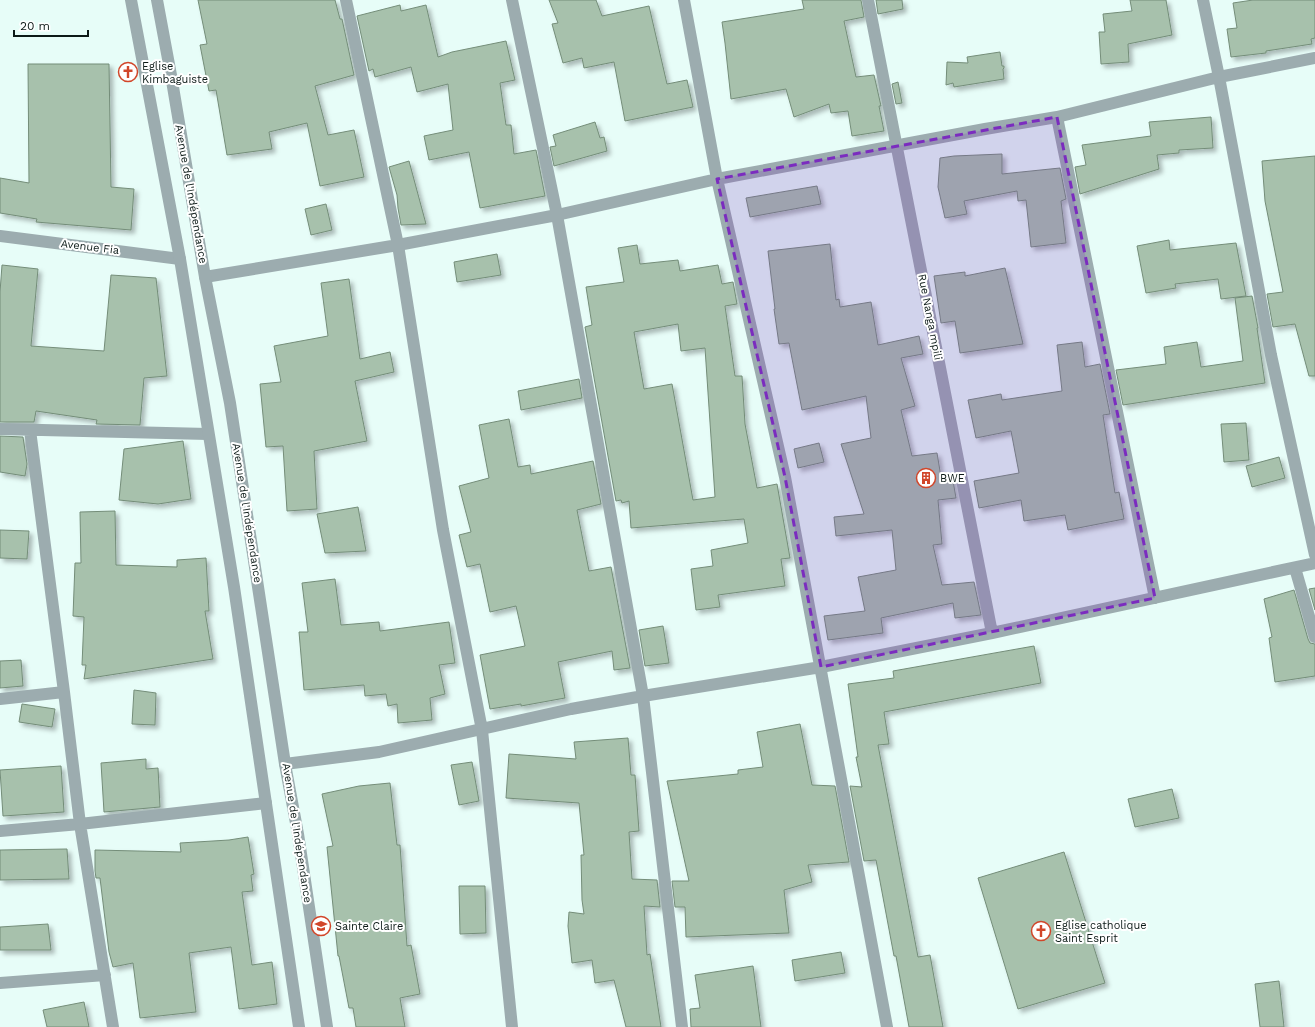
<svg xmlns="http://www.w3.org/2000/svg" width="1315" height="1027" viewBox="0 0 1315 1027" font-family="'Work Sans',sans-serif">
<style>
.building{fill:#a7c1ac;stroke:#748d79;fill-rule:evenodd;filter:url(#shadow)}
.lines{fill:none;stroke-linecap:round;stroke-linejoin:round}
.minor{stroke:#9cacaf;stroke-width:12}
.tertiary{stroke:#9cacaf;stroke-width:12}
.marked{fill:#7b2cbf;fill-opacity:0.2;stroke:#7b2cbf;stroke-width:3;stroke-dasharray:8 5;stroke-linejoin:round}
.labels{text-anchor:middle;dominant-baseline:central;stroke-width:4;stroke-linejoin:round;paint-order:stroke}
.poi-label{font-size:11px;fill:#0c1a17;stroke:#fff;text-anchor:start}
.street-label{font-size:11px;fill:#0c1a17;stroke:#fff}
</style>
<defs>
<filter id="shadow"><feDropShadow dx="3.5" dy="3.5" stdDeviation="2" flood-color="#0004"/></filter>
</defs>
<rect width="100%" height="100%" fill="#e7fdf8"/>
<path class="building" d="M 198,0 L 335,0 L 340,19 L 342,19 L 354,75 L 315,86 L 328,135 L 354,130 L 364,177 L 320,186 L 307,123 L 269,132 L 272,149 L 227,155 L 216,90 L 209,91 L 200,45 L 207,44 Z
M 549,0 L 596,0 L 602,16 L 649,6 L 667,84 L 687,80 L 693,107 L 625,121 L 614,62 L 584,68 L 582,58 L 563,63 L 552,24 L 558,23 Z
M 802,0 L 861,0 L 864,17 L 844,21 L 856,77 L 874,75 L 881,106 L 879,106 L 884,131 L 852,136 L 848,111 L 831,113 L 829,104 L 794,117 L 786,89 L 731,99 L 725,43 L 722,22 L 804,9 Z
M 876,0 L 902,0 L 903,9 L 878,14 Z
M 1130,0 L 1166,0 L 1172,35 L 1128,44 L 1129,62 L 1101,64 L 1099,32 L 1105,32 L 1103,14 L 1132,11 Z
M 1253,0 L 1315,0 L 1315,38 L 1311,39 L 1312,44 L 1266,51 L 1266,53 L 1231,57 L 1227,29 L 1237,28 L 1233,3 Z
M 400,5 L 401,11 L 426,5 L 438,57 L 452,52 L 506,41 L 515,80 L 500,83 L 506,125 L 511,125 L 514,154 L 536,150 L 545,196 L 480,208 L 469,152 L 429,160 L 424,136 L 453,130 L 448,84 L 417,92 L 411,67 L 375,77 L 373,69 L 369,71 L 357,16 Z
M 1000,52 L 1002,66 L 1004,66 L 1004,68 L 1003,69 L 1004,79 L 954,87 L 953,83 L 946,85 L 947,62 L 968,63 L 967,57 Z
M 28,64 L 109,64 L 111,187 L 134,189 L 131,230 L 36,222 L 37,219 L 0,213 L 0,178 L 29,183 Z
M 898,82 L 902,103 L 896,104 L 892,84 Z
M 1211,117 L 1213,148 L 1179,150 L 1179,153 L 1157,155 L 1159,169 L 1080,194 L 1075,167 L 1086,165 L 1082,145 L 1151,136 L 1149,122 Z
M 595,122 L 600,138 L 604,137 L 607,151 L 554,166 L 550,147 L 556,146 L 553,135 Z
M 1002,154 L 1002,174 L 1060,168 L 1066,199 L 1061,201 L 1066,243 L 1031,247 L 1026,200 L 1018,201 L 1017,191 L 964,201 L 967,214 L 945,218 L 938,187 L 940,158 L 954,156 Z
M 1315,156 L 1315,376 L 1309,376 L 1295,324 L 1273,327 L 1267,294 L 1283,292 L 1265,201 L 1262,161 Z
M 409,161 L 426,224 L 401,225 L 398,208 L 397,195 L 389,167 Z
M 817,186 L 821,204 L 750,217 L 746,198 Z
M 326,204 L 332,230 L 311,235 L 305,209 Z
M 1169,240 L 1170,250 L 1236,243 L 1246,296 L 1221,299 L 1218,279 L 1175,284 L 1176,288 L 1146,293 L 1137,246 Z
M 830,244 L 836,300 L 839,299 L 840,307 L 871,302 L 878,345 L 919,336 L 923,354 L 901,358 L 915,406 L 901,410 L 912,456 L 937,453 L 941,477 L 952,475 L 956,498 L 938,500 L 942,544 L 933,545 L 942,585 L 974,582 L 981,615 L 955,618 L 953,603 L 881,618 L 883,633 L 828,640 L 824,616 L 865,611 L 858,577 L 896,570 L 892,530 L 836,536 L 834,517 L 864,514 L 841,444 L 871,438 L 866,396 L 802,410 L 789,343 L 779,344 L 774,309 L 775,309 L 768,251 Z
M 637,245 L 640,264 L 678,260 L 680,271 L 718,265 L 722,284 L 733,282 L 737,304 L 725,306 L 735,376 L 742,376 L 745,424 L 757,488 L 777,484 L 790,558 L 781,559 L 785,586 L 718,595 L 720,607 L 696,610 L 691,569 L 713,566 L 711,550 L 748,543 L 744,519 L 631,528 L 629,501 L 622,503 L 621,500 L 616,501 L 585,327 L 592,325 L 586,287 L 624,282 L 618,248 ZM 678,324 L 681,351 L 705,348 L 715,497 L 693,500 L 672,384 L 644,389 L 634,332 Z
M 497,254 L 501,275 L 457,282 L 454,262 Z
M 2,265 L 38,269 L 31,346 L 104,351 L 111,275 L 156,278 L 167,376 L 144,378 L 140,425 L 96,424 L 97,420 L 36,411 L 34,422 L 0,422 L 0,292 Z
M 1005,268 L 1023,344 L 960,353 L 955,321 L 941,323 L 934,276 L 965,272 L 965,276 Z
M 349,279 L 360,359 L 390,352 L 394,372 L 355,381 L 367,441 L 314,451 L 317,509 L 287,511 L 283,446 L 266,447 L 260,384 L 281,382 L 274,346 L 328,336 L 321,283 Z
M 1252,296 L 1258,328 L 1257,328 L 1265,383 L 1123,405 L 1116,370 L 1166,364 L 1164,347 L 1197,342 L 1201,367 L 1243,361 L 1235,298 Z
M 1082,342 L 1085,367 L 1100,364 L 1110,414 L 1103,415 L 1115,493 L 1119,492 L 1124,519 L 1068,530 L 1065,515 L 1024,521 L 1021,500 L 979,508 L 974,481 L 1019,473 L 1011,431 L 976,438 L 968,400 L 1001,394 L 1002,400 L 1062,391 L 1057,345 Z
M 579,379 L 582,398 L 521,410 L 518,391 Z
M 509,419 L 518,467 L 530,465 L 531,474 L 593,461 L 601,504 L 577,510 L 589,571 L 611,567 L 630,668 L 614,670 L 612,651 L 558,662 L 565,698 L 521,706 L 521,704 L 490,709 L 480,655 L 525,646 L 516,606 L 490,612 L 480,564 L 467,567 L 459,535 L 471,532 L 459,486 L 489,478 L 479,425 Z
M 1246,423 L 1249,460 L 1224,462 L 1221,424 Z
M 0,436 L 23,437 L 27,464 L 25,476 L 0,472 Z
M 183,441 L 191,499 L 158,504 L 119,500 L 124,449 Z
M 819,443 L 824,462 L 798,468 L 794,449 Z
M 1279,457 L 1285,478 L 1252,487 L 1246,466 Z
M 358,507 L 366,551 L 325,553 L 317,514 Z
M 115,511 L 116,565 L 177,567 L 177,560 L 206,558 L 209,611 L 205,611 L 213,659 L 84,679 L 86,665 L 82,665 L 84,617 L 73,616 L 75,563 L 81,563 L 80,512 Z
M 0,530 L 29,531 L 27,559 L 0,558 Z
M 335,579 L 341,625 L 379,622 L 380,631 L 449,622 L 455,663 L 439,665 L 445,694 L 430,698 L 432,720 L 398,723 L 397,704 L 388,706 L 386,694 L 365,696 L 364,685 L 304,690 L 299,632 L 308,632 L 302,583 Z
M 1315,588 L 1315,610 L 1309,589 Z
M 1294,590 L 1308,639 L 1310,643 L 1315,644 L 1315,676 L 1275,682 L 1269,638 L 1272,637 L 1264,599 Z
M 663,626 L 669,663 L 645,666 L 639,630 Z
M 1034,646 L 1041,683 L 884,712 L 889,744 L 878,745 L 918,957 L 930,955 L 943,1027 L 909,1027 L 896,956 L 894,956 L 876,860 L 864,861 L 850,786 L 862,787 L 856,757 L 858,757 L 848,684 L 894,678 L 893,671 Z
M 21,660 L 23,686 L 0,688 L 0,661 Z
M 134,690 L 156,693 L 155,725 L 132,724 Z
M 22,704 L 55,709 L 52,727 L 19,722 Z
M 800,724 L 812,785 L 835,786 L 849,862 L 808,865 L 812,882 L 784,890 L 789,933 L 686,937 L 685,907 L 675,907 L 672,881 L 689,881 L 667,781 L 738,774 L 738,770 L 763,767 L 757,732 Z
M 628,738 L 631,775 L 635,775 L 639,831 L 629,832 L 632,879 L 657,880 L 660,907 L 644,906 L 647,955 L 650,954 L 661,1027 L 626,1027 L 614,980 L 595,983 L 592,960 L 572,963 L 568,926 L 569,912 L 584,914 L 582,900 L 581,855 L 584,855 L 579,803 L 506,798 L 509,754 L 576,759 L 574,742 Z
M 146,759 L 146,769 L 158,768 L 160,807 L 104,812 L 101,763 Z
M 472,762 L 479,801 L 459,805 L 451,765 Z
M 61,766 L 64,812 L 3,816 L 0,770 Z
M 390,783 L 397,845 L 400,845 L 407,946 L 411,945 L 420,994 L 400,998 L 405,1027 L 356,1027 L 353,1008 L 349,1008 L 339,956 L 338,956 L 327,847 L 333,846 L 322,794 L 359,786 Z
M 1172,789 L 1179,818 L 1135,827 L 1128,799 Z
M 248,837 L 254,874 L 251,875 L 253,891 L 242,892 L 252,965 L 272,962 L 277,1004 L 239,1009 L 231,947 L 189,953 L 196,1012 L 140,1018 L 133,963 L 113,967 L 109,952 L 100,878 L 96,878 L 95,871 L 95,850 L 181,852 L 180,843 L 229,840 Z
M 67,849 L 69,879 L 0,880 L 0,850 Z
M 1064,852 L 1105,983 L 1018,1009 L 978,878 Z
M 459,886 L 485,886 L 486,933 L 460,934 Z
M 48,924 L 51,950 L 0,950 L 0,927 Z
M 841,952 L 845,973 L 795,981 L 792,960 Z
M 753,966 L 761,1027 L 691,1027 L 690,1009 L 700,1008 L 695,975 Z
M 1279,981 L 1284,1027 L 1260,1027 L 1255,984 Z
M 84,1002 L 89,1027 L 47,1027 L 43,1010 Z"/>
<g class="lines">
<path class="minor" d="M 346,0 L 398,245 L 443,530 L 482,730 L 512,1027
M 512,0 L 557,215 L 643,696 L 682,1027
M 684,0 L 717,179 L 785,477 L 887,1027
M 868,0 L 992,633
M 1203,0 L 1219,77 L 1271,355 L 1315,555
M 1057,117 L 1155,598
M 0,236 L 180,259
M 205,277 L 398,245 L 557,215 L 717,179 L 985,129 L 1057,117 L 1219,77 L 1315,58
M 0,429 L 208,434
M 30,430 L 64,692 L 80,824 L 113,1027
M 1295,568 L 1315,637
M 0,699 L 64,692
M 285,764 L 379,752 L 571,709 L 643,696 L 821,667 L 992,633 L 1315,563
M 0,831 L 80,824 L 266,803
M 0,983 L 105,975"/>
<path class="tertiary" d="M 131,0 L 180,259 L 234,587 L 299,1027
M 157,0 L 171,75 L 205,277 L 230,403 L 285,764 L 298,834 L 327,1027"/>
</g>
<path class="marked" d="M 1057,117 L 1155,598 L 821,667 L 785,477 L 717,179 Z"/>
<defs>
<symbol id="church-ring" viewBox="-11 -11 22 22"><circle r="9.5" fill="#fff" stroke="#d1462a" stroke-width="1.5"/><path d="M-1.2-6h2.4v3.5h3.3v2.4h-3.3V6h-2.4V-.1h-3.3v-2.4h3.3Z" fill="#d1462a"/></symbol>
<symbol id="building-ring" viewBox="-11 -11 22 22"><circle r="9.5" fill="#fff" stroke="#d1462a" stroke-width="1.5"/><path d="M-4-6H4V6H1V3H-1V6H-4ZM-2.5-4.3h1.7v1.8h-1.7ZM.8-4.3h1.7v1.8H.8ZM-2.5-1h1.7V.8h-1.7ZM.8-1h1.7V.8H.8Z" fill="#d1462a"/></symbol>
<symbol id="school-ring" viewBox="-11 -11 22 22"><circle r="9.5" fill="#fff" stroke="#d1462a" stroke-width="1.5"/><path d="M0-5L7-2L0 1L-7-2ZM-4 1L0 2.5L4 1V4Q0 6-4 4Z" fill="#d1462a"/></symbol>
</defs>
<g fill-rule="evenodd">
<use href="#church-ring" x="117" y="61" width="22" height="22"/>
<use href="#building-ring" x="915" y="467" width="22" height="22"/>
<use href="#school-ring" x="310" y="915" width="22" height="22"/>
<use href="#church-ring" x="1030" y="920" width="22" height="22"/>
</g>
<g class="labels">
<g class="poi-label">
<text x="142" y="66">Eglise<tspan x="142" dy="13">Kimbaguiste</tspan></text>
<text x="940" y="478">BWE</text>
<text x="1055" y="925">Eglise catholique<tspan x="1055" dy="13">Saint Esprit</tspan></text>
<text x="335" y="926">Sainte Claire</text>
</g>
<g class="street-label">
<text transform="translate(191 194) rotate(80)">Avenue de l'Indépendance</text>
<text transform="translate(90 247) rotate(7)">Avenue Fia</text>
<text transform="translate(930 317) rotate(79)">Rue Nanga mpili</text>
<text transform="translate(247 513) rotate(81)">Avenue de l'Indépendance</text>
<text transform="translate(297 833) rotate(81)">Avenue de l'Indépendance</text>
</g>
</g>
<path d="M14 30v6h74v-6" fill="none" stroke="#0c1a17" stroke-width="2"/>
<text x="20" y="30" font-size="12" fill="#0c1a17" stroke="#ffffff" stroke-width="3" paint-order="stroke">20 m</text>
</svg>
